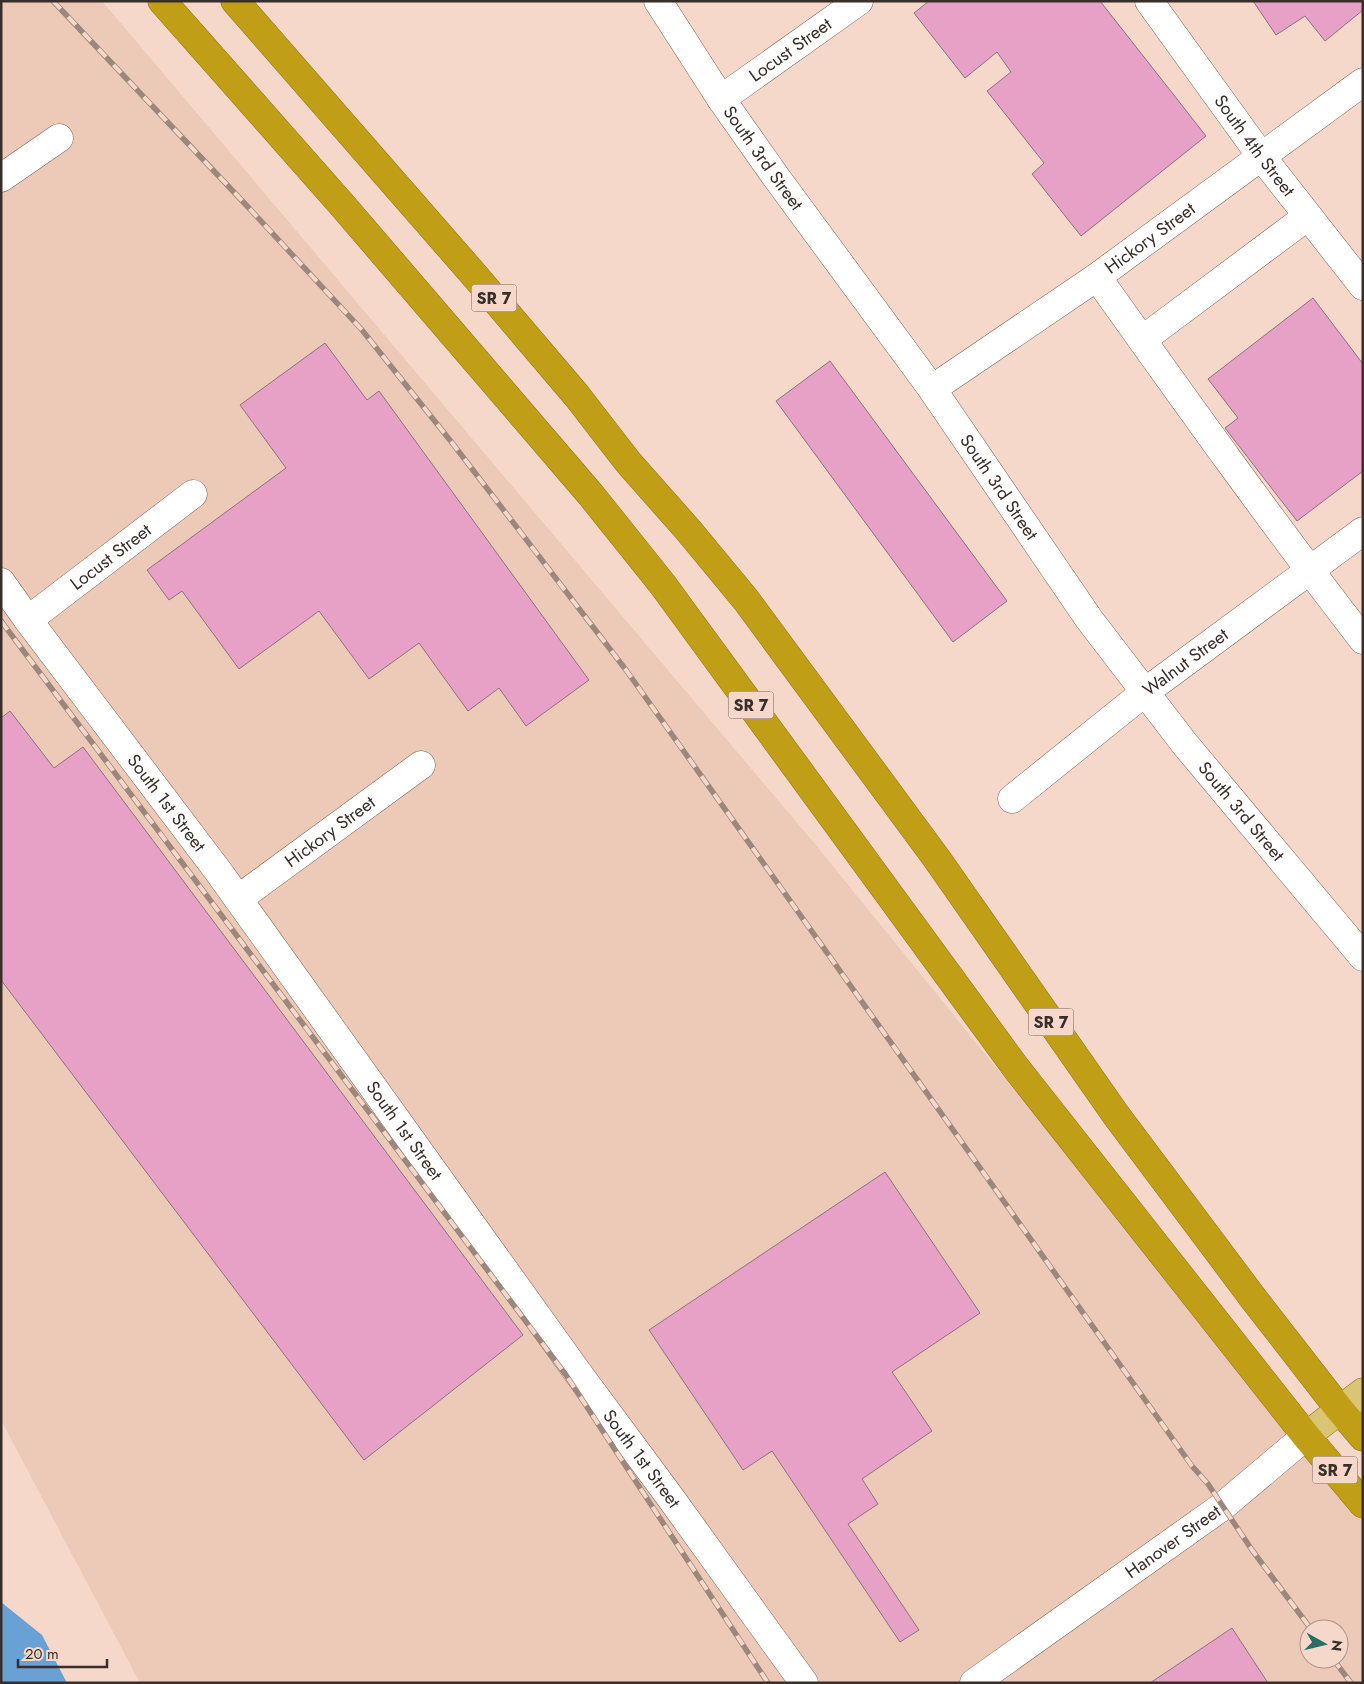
<svg xmlns="http://www.w3.org/2000/svg" width="1364" height="1684" viewBox="0 0 1364 1684" font-family="Jost,sans-serif">
<style>
.built{fill:#edcab7;fill-rule:evenodd}
.water{fill:#69a1d4}
.building{fill:#e7a1c7;stroke:#8c7280}
.lines{fill:none;stroke-linecap:round;stroke-linejoin:round}
.minor-casing{stroke:#7e6658;stroke-width:29}
.major-casing{stroke:#91771c;stroke-width:29}
.highway-casing{stroke:#91771c;stroke-width:29}
.minor{stroke:#fff;stroke-width:28}
.major{stroke:#d9c573;stroke-width:28}
.highway{stroke:#c09e15;stroke-width:28}
.rail-casing{stroke:#9b877c;stroke-width:5.5}
.rail{stroke:#f5d8c9;stroke-width:4;stroke-dasharray:11;stroke-linecap:butt}
.labels{text-anchor:middle;dominant-baseline:central;stroke-width:4;stroke-linejoin:round;paint-order:stroke}
.shield{fill:#f5d8c9;stroke:#716159;stroke-width:1}
.shield-label{font-size:16px;font-weight:bold;fill:#392e29}
.street-label{font-size:18px;fill:#392e29;stroke:#f5d8c9}
</style>
<rect width="100%" height="100%" fill="#f5d8c9"/>
<path class="built" d="M 1,1 L 102,1 L 815,844 L 1363,1520 L 1363,1683 L 140,1683 L 1,1420 ZM 1309,1629 L 1339,1629 L 1339,1659 L 1309,1659 Z"/>
<path class="water" d="M 1,1602 L 42,1635 L 67,1683 L 1,1683 Z"/>
<path class="building" d="M 929,1 L 1100,1 L 1206,136 L 1081,236 L 1032,174 L 1044,163 L 987,91 L 1011,72 L 997,52 L 965,78 L 914,13 Z
M 1253,1 L 1363,1 L 1363,10 L 1325,41 L 1305,16 L 1276,35 Z
M 1313,298 L 1363,364 L 1363,471 L 1297,521 L 1225,428 L 1238,418 L 1208,379 Z
M 325,343 L 367,400 L 379,391 L 589,680 L 526,726 L 499,688 L 468,711 L 419,643 L 369,679 L 319,611 L 239,669 L 182,591 L 169,600 L 147,570 L 286,468 L 240,405 Z
M 830,361 L 1007,601 L 953,642 L 776,401 Z
M 10,711 L 54,768 L 83,747 L 523,1335 L 364,1460 L 1,980 L 1,718 Z
M 885,1172 L 980,1313 L 892,1372 L 932,1431 L 862,1479 L 878,1504 L 848,1524 L 919,1630 L 900,1642 L 772,1451 L 743,1470 L 649,1330 Z
M 1232,1628 L 1268,1683 L 1150,1683 Z"/>
<g class="lines">
<defs>
<g id="minor">
<path id="s1" d="M 658,1 L 721,99 L 776,177 L 932,389 L 1089,619 L 1184,743 L 1363,957"/>
<path id="s2" d="M 1149,1 L 1261,156 L 1363,286"/>
<path id="s3" d="M 721,99 L 859,1"/>
<path d="M 1,178 L 59,138"/>
<path d="M 1097,277 C 1184,399 1271,521 1363,640"/>
<path d="M 1142,340 L 1308,216"/>
<path id="s4" d="M 932,389 L 1097,277 L 1363,82"/>
<path id="s5" d="M 1,582 L 28,620 L 218,871 L 578,1373 L 670,1497 L 804,1683"/>
<path id="s6" d="M 28,620 L 193,494"/>
<path id="s7" d="M 1012,799 L 1145,692 L 1363,531"/>
<path id="s8" d="M 238,899 L 421,765"/>
<path id="s9" d="M 974,1683 L 1223,1506 L 1306,1436"/>
</g>
<path id="major" d="M 1306,1436 L 1363,1392"/>
<path id="highway" d="M 162,1 L 343,206 L 591,495 L 663,585 L 1016,1068 L 1306,1436 L 1363,1504
M 235,1 L 475,276 L 577,396 L 628,462 L 689,531 L 746,600 L 937,859 L 1116,1115 L 1253,1298 L 1340,1410 L 1363,1437"/>
</defs>
<use href="#minor" class="minor-casing"/>
<use href="#major" class="major-casing"/>
<use href="#highway" class="highway-casing"/>
<use href="#minor" class="minor"/>
<use href="#major" class="major"/>
<use href="#highway" class="highway"/>
<defs>
<path id="rail" d="M 53,1 L 248,207 L 362,330 L 453,444 L 626,670 L 1192,1466 L 1208,1484 L 1252,1550 L 1311,1629
M 1,621 L 566,1375 L 768,1683
M 1333,1659 L 1351,1683"/>
</defs>
<use href="#rail" class="rail-casing"/>
<use href="#rail" class="rail"/>
</g>
<g class="labels">
<g class="shield">
<rect x="471.5" y="284.5" width="45" height="27" rx="4"/>
<rect x="728.5" y="691.5" width="45" height="27" rx="4"/>
<rect x="1028.5" y="1008.5" width="45" height="27" rx="4"/>
<rect x="1312.5" y="1456.5" width="45" height="27" rx="4"/>
</g>
<g class="shield-label">
<text x="494" y="298">SR 7</text>
<text x="751" y="705">SR 7</text>
<text x="1051" y="1022">SR 7</text>
<text x="1335" y="1470">SR 7</text>
</g>
<g class="street-label">
<text stroke="none"><textPath href="#s3" startOffset="85">Locust Street</textPath></text>
<text stroke="none"><textPath href="#s2" startOffset="179">South 4th Street</textPath></text>
<text stroke="none"><textPath href="#s1" startOffset="189">South 3rd Street</textPath></text>
<text stroke="none"><textPath href="#s4" startOffset="265">Hickory Street</textPath></text>
<text stroke="none"><textPath href="#s1" startOffset="594">South 3rd Street</textPath></text>
<text stroke="none"><textPath href="#s6" startOffset="104">Locust Street</textPath></text>
<text stroke="none"><textPath href="#s7" startOffset="221">Walnut Street</textPath></text>
<text stroke="none"><textPath href="#s5" startOffset="276">South 1st Street</textPath></text>
<text stroke="none"><textPath href="#s1" startOffset="999">South 3rd Street</textPath></text>
<text stroke="none"><textPath href="#s8" startOffset="114">Hickory Street</textPath></text>
<text stroke="none"><textPath href="#s5" startOffset="681">South 1st Street</textPath></text>
<text stroke="none"><textPath href="#s5" startOffset="1086">South 1st Street</textPath></text>
<text stroke="none"><textPath href="#s9" startOffset="244">Hanover Street</textPath></text>
</g>
</g>
<rect width="1364" height="1684" fill="none" stroke="#392e29" stroke-width="5"/>
<g transform="translate(1324 1644) rotate(98)"><circle r="24" fill="#f5d8c9" stroke="#aa9489"/>
<path d="M0-4L9 19L0 12L-9 19Z" fill="#266e66"/>
<text y="-8" font-size="14" font-weight="bold" text-anchor="middle" fill="#392e29">N</text>
</g>
<path d="M18 1659v8h89v-8" fill="none" stroke="#392e29" stroke-width="2.5"/>
<text x="25" y="1659" font-size="15" fill="#392e29" stroke="#f5d8c9" stroke-width="4" paint-order="stroke">20 m</text>
</svg>
